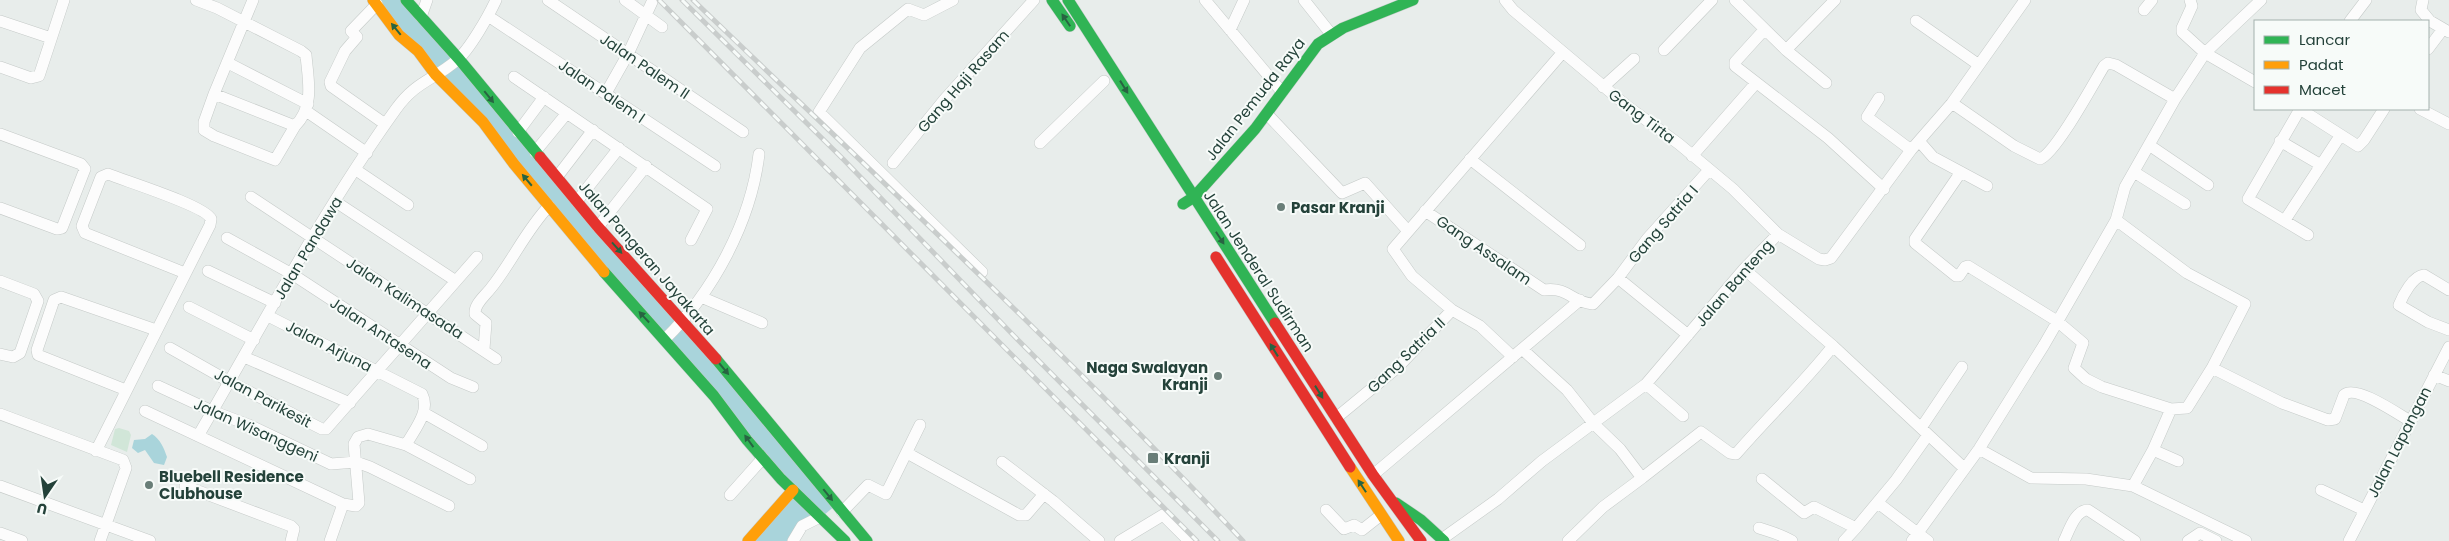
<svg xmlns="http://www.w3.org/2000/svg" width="2449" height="541" viewBox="0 0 2449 541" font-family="Poppins,sans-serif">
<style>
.green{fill:#d1e6d8}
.water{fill:#a9d4db}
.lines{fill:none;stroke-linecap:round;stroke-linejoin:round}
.street-casing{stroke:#c5cac8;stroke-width:12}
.fast-casing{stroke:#c3cbc8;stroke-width:12}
.slow-casing{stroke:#c3cbc8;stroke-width:12}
.jam-casing{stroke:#c3cbc8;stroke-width:12}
.street{stroke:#fcfcfc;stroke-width:11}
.fast{stroke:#30b455;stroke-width:11}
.slow{stroke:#ff9f0a;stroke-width:11}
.jam{stroke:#e5322d;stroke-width:11}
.rail-casing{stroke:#c9cdcc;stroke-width:5}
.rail{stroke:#f7fbf9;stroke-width:3;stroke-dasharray:9;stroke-linecap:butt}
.oneway{fill:#286442}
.poi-dot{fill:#697e78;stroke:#f7fbf9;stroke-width:2}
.labels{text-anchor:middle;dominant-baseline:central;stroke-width:4;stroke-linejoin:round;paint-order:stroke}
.street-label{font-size:15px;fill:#24423a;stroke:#f7fbf9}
.poi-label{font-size:15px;font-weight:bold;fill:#24423a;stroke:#f7fbf9;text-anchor:start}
</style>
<rect width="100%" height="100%" fill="#e8edeb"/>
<path class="green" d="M 119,428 L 129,431 L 131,435 L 127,452 L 111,445 L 115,429 Z"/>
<path class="water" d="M 373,0 L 406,0 L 836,505 L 793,541 L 748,541 L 792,490 Z
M 152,434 C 160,439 164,448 167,457 L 164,465 L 154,463 L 145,450 L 138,453 L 132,448 L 134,440 L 145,439 Z"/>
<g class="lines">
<defs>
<path id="street" d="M 196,0 L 217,8 L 301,51 L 306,55 C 308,80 315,106 295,126 L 214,94
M 253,0 L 214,94 L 204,122 L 204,130 L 214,136 L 275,160 L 295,126
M 548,0 L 743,132
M 625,0 L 662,27
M 953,0 L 924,15 L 908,9 L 860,48 L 819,112 L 982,272
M 1205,0 L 1282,92
M 1304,0 L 1331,34
M 1505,0 L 1513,10 L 1627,106 L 1679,144 L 1733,189 L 1778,234
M 1735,0 L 1786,50 L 1826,83
M 2190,0 L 2192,6 L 2182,28 L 2182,32 L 2205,53 L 2255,82
M 2423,0 L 2421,10 L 2430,21 L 2449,32
M 377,4 L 351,31 L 357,37 L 345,51 L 330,82 L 331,86 L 385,124
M 2144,10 L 2152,0
M 488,16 L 715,166
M 421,17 L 427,0
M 0,21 L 51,38
M 1916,21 L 1979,65
M 2350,21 L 2366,0
M 1230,30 L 1244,0
M 1764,30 L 1735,62 L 1735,66 L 1828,138 L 1884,189
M 2428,49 L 2443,29
M 1664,50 L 1712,0
M 1786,50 L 1835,0
M 228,63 L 308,104
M 0,67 L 31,78 L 39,76 L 64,0
M 514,77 L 707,209 L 691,240
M 1603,87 L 1634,59
M 606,93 L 628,54 L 652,2
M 1879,98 L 1867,117 L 1911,150
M 1952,103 L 2014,146 L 2040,159 C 2056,153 2093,84 2104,66 L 2108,63 L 2116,65 L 2175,99
M 2300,109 L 2248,199 L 2308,235
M 2300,109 L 2358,146 L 2364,140 L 2384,109
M 2420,109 L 2449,124
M 306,111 L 367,153
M 1267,114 L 1342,193 L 1365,183 L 1408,231
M 518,132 L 544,97
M 0,134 L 81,164 L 85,169 L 62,228 L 57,229 L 0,208
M 1919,141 L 1933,157 L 1987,186
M 2280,141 L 2321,165
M 1040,143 L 1104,81
M 2149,145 L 2208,185
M 535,152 L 567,113
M 1692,156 L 1756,83
M 1470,159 L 1580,245
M 893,163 L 944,100 L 1034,0
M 356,170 L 408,205
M 1961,172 L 1915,239 L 1915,243 L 1956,276 L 1959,276 L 1965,267 L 1968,266 L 2057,321 L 2083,343 L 2074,368 L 2086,379 L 2102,387 L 2171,409 L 2187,408 L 2212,368 L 2282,403 L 2328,420 L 2335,419 L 2344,395 C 2355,384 2398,414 2410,421
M 2134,172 L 2185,204
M 557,177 L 593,130
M 251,197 L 496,359
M 577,201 L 619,148
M 336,202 L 456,281
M 1425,211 L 1544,290 C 1570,287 1570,302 1593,304 L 1618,278 L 1688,335
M 2116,220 L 2187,273 L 2245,304 L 2212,368
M 2285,220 L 2340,136
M 598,227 L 646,166
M 227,238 L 292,274 L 451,378 L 473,387
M 1744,269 L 1833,346 L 1964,468
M 208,271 L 275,303
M 1618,278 L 1647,239 L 1709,170
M 0,281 L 34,294 L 38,301 L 20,353 L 13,357 L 0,354
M 2449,290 L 2424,275 C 2413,276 2403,295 2399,305 L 2428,322 L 2449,330
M 701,297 L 762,323
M 189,307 L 254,340
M 268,316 L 422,394 C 431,411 414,430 406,445
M 665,339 C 713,292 751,222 759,154
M 170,348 L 230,382 L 322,429 L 326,429 L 477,257
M 484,349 L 486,323 L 475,314 C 474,304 485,296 491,288 C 512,262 526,230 549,206
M 1522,349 L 1567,390 L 1594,424 L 1620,449 L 1642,478 L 1603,507 L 1568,541
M 244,357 L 350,403
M 1513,357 L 1480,326 L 1452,310 L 1412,276 L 1393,249 L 1563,52
M 2434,375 L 2449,381
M 1646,384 L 1683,416
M 158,386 L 212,411 L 249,425 L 331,464 L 356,462 L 370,467 L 449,506
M 126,390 L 38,355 L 37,350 L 54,300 L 61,297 L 156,330
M 145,411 L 343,504 L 356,506 L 359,503 L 354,444 L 358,437 L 368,434 L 406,445 L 470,479
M 424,413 L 482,446
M 0,414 L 123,460 L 126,468 L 100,541
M 1336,418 L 1398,367 L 1452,310
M 1921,428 L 1962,367
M 198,436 C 262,326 322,212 396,109 C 416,81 434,80 457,60 C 470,49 489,15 496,0
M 1979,449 L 2031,478 L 2086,479 L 2133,486 L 2246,541
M 2153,450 L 2178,461
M 96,451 L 210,225 L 211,219 C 206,206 125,181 108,174 L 101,177 L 82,226 L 85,233 L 185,273
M 907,453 L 1019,515 L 1026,515 L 1044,494
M 1002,462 L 1053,501 L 1099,541
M 1373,475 L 1580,300
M 1642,478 L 1701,432 L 1730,453 L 1736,454 C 1768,417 1803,384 1833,346
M 1762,479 L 1804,513 L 1814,507 L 1856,528 L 1896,480 L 1928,435
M 0,486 L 150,541
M 185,486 L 291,526 L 294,529 L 291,541
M 2133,486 L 2153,450 L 2171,409
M 2321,490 L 2364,510
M 730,495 L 763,458
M 1878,503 L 1928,541
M 1326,510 L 1344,529 L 1354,525 L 1362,530 L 1381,515
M 842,512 L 868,485 L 886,494 L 920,425
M 1759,528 C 1771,532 1781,534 1792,541
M 0,533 L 22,541
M 1442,539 L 1498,499 L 1542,461 L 1646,384 L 1744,269 L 1778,234 L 1819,259 L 1825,260 L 1831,258 L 1911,150 L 1952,103 L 2025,0
M 330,541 L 343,504
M 793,541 L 802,526 L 820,517
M 1120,541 L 1163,515 L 1189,541
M 1844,541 L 1856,528
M 1912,541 L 1979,449 L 2044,345 L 2116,220 L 2125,187 L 2175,99 L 2205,53 L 2261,0
M 2064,541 C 2069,531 2075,510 2088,510 L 2135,541
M 2188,541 L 2200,533 L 2216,541
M 2349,541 L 2449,347"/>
<path id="fast" d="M 406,0 L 459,59 L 540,157
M 1052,0 L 1070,26
M 1068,0 L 1275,323
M 1183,204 L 1194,197 L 1255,129 L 1318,44 L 1343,28 L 1413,0
M 604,272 L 714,396 L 747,440 L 781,479 L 845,541
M 716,359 L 867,541
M 1396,503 L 1421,520 L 1444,541"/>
<path id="slow" d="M 373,0 L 399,35 L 418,51 L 435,74 L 483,122 L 514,164 L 604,272
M 1350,467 L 1399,541
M 748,541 L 793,490"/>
<path id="jam" d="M 540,157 L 598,227 L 716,359
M 1216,257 L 1350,467
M 1275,323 L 1373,475 L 1421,541"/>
</defs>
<use href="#street" class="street-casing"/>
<use href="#fast" class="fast-casing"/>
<use href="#slow" class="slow-casing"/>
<use href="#jam" class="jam-casing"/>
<use href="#street" class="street"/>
<use href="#fast" class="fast"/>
<use href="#slow" class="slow"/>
<use href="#jam" class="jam"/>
<defs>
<path id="rail" d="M 659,0 L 1197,541
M 682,0 L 843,159 L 1018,340 L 1218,541
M 693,0 C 878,178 1067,354 1243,541"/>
</defs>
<use href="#rail" class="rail-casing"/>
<use href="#rail" class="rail"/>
</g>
<defs><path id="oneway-solid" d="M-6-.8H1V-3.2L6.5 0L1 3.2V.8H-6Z" transform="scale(1.25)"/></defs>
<g class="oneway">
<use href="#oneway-solid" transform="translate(1066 20) rotate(-124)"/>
<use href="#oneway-solid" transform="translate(396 29) rotate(-129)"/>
<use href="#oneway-solid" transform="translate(1124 87) rotate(58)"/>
<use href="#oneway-solid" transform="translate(489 97) rotate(51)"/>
<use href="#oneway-solid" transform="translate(527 180) rotate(-130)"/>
<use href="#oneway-solid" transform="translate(1220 238) rotate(57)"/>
<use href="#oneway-solid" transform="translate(617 248) rotate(48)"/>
<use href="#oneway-solid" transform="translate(644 317) rotate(-133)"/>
<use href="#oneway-solid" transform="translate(1274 350) rotate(-122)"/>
<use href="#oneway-solid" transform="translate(724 369) rotate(50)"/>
<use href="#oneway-solid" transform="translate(1319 392) rotate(58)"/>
<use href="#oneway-solid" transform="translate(749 441) rotate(-126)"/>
<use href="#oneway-solid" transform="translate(1362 486) rotate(-123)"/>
<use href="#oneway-solid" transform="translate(828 495) rotate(51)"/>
</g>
<g class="poi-dot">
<circle cx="1281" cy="207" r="5"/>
<circle cx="1218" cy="376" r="5"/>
<rect x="1147" y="452" width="12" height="12" rx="2.5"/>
<circle cx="149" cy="485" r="5"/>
</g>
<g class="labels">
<g class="street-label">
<text transform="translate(645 66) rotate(34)">Jalan Palem II</text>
<text transform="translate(963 81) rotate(-49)">Gang Haji Rasam</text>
<text transform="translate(602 91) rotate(34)">Jalan Palem I</text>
<text transform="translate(1255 99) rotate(-52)">Jalan Pemuda Raya</text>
<text transform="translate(1642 116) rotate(37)">Gang Tirta</text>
<text transform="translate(1663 224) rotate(-49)">Gang Satria I</text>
<text transform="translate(308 248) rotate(-59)">Jalan Pandawa</text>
<text transform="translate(1484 250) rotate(34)">Gang Assalam</text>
<text transform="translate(647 258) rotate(49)">Jalan Pangeran Jayakarta</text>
<text transform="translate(1259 271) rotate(57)">Jalan Jenderal Sudirman</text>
<text transform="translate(1734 283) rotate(-49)">Jalan Banteng</text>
<text transform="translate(405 298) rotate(33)">Jalan Kalimasada</text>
<text transform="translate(381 333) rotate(33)">Jalan Antasena</text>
<text transform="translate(329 346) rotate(27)">Jalan Arjuna</text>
<text transform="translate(1406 355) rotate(-44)">Gang Satria II</text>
<text transform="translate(263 398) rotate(28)">Jalan Parikesit</text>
<text transform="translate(256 430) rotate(24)">Jalan Wisanggeni</text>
<text transform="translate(2399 442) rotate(-63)">Jalan Lapangan</text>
</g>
<g class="poi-label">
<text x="1291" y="207">Pasar Kranji</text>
<text x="1208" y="367" text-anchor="end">Naga Swalayan<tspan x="1208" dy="17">Kranji</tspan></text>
<text x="1164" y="458">Kranji</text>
<text x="159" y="476">Bluebell Residence<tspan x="159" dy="17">Clubhouse</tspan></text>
</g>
</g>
<rect x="2254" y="20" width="175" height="90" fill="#f7fbf9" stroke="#a3b1ad"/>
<rect x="2264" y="36" width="25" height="8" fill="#30b455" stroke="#a3b1ad"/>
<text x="2299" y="45" font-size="15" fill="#24423a">Lancar</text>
<rect x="2264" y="61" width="25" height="8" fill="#ff9f0a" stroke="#a3b1ad"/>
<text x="2299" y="70" font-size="15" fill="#24423a">Padat</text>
<rect x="2264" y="86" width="25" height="8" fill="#e5322d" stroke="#a3b1ad"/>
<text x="2299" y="95" font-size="15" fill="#24423a">Macet</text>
<g transform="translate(45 496) rotate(193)" stroke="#f7fbf9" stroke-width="4" paint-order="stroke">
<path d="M0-4L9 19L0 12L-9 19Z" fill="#24423a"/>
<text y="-8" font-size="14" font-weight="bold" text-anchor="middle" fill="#24423a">U</text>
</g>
</svg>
